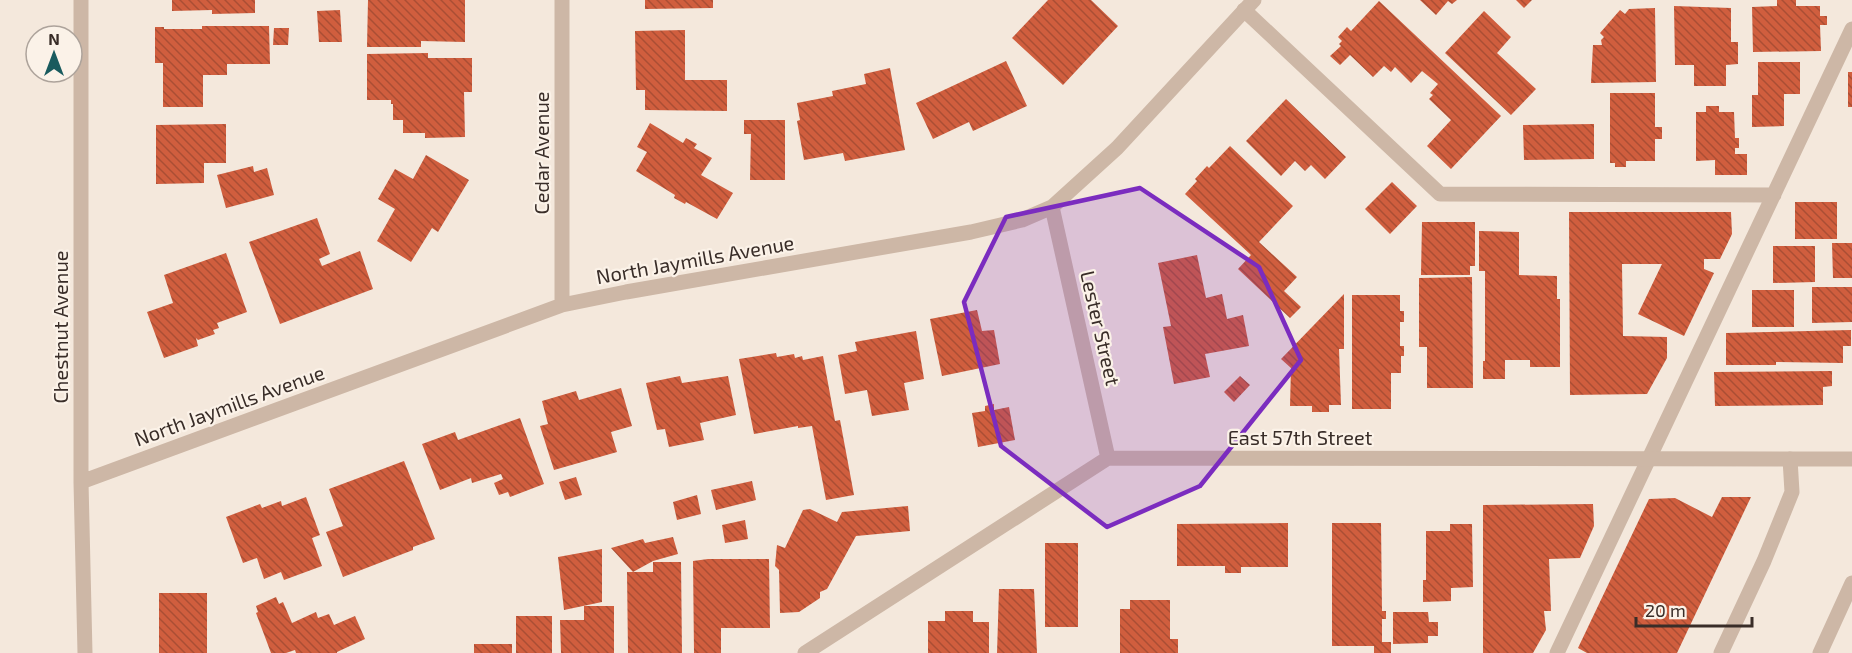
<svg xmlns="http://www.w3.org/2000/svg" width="1852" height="653" viewBox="0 0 1852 653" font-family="'Exo 2',sans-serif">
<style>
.building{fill:url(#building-back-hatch)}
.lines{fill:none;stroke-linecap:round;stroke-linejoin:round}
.service{stroke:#cdb7a6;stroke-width:15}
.minor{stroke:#cdb7a6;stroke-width:15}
.marked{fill:#7b2cbf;fill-opacity:0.2;stroke:#7b2cbf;stroke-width:4.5;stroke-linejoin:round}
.labels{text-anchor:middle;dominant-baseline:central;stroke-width:4.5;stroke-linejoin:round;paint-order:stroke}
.street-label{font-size:20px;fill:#392d28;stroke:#fbf2e8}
</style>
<defs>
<pattern id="building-back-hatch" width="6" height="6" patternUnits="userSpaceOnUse" patternTransform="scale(1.5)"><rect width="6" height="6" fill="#d05e3e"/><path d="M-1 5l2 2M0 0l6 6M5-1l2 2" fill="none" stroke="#aa4e34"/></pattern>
</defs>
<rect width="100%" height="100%" fill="#f4e8dc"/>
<path class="building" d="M 172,0 L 255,0 L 255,13 L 212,14 L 212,10 L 172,11 Z
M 368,0 L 465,0 L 465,42 L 421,41 L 421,47 L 367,47 Z
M 645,0 L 713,0 L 713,8 L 645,9 Z
M 1048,0 L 1091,0 L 1118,26 L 1063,85 L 1012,38 Z
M 1420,0 L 1457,0 L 1452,4 L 1448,1 L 1436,15 Z
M 1516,0 L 1532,0 L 1524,8 Z
M 1777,0 L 1796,0 L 1796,6 L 1820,6 L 1820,16 L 1827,16 L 1827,25 L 1820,25 L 1821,51 L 1753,52 L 1752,7 L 1777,6 Z
M 1379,1 L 1501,116 L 1451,169 L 1427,146 L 1451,120 L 1429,99 L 1433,95 L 1430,93 L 1438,84 L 1422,71 L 1411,83 L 1395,67 L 1391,72 L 1384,66 L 1373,77 L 1350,55 L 1340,65 L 1330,56 L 1341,46 L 1339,44 L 1342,41 L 1338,37 L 1347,27 L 1351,31 Z
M 1674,6 L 1731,8 L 1731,42 L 1738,42 L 1738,64 L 1726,65 L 1726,86 L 1694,86 L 1694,65 L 1675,65 Z
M 1655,8 L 1656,82 L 1591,83 L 1593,45 L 1602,45 L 1601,40 L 1604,37 L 1600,33 L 1620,10 L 1625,14 L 1629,9 Z
M 340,10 L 342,42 L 319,42 L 317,11 Z
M 1484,11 L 1511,37 L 1497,53 L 1536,89 L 1511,115 L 1445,53 Z
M 202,26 L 269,26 L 270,64 L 227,64 L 227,75 L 203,75 L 203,107 L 163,107 L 163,63 L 155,63 L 155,27 L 164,27 L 164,29 L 202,29 Z
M 274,28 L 289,28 L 288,45 L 273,45 Z
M 685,30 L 685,80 L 727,80 L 727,111 L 645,110 L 645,90 L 636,90 L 635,31 Z
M 428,53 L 428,58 L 472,58 L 472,92 L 464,92 L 465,137 L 425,138 L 425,133 L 403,133 L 403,120 L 393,120 L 393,104 L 391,104 L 391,100 L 367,100 L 367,54 Z
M 1006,61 L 1027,106 L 973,131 L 969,122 L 933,139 L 916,103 Z
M 1758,62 L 1800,62 L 1800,94 L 1784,94 L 1784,126 L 1752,127 L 1752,95 L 1758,95 Z
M 890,68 L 905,150 L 845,161 L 843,153 L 804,160 L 797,121 L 800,120 L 797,103 L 833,96 L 832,91 L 866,84 L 864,74 Z
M 1848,72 L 1852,72 L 1852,107 L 1848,107 Z
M 1610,93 L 1655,93 L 1655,127 L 1662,127 L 1662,139 L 1655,139 L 1655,161 L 1626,161 L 1626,167 L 1615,167 L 1615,163 L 1610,163 Z
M 1286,99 L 1346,157 L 1325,179 L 1311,165 L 1305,171 L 1295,161 L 1281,176 L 1246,141 Z
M 1706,106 L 1719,106 L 1719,112 L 1734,112 L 1735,138 L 1739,138 L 1739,148 L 1735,148 L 1735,154 L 1747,154 L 1747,175 L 1715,175 L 1715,160 L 1696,161 L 1696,112 L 1706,112 Z
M 744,120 L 785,120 L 785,180 L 750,180 L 751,134 L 744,134 Z
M 650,123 L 683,143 L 686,138 L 697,144 L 694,148 L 712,158 L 701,175 L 733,193 L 717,219 L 686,202 L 685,204 L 674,198 L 675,195 L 636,171 L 647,152 L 637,147 Z
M 226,124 L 226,163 L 204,163 L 204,183 L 156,184 L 156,125 Z
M 1594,124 L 1594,159 L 1524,160 L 1523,125 Z
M 1230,146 L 1293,206 L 1259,242 L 1297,277 L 1284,291 L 1301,307 L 1290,318 L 1238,269 L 1251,255 L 1185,194 L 1197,181 L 1195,179 L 1207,166 L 1209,168 Z
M 426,155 L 469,180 L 438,232 L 432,228 L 411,262 L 377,241 L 395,209 L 378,199 L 395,169 L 413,179 Z
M 253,166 L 254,172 L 267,168 L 274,195 L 226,208 L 217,175 Z
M 1392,182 L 1417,206 L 1390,234 L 1365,209 Z
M 1795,202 L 1837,202 L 1837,239 L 1795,239 Z
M 1569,212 L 1731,212 L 1732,234 L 1720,259 L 1704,259 L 1704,269 L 1714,273 L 1684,336 L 1638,314 L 1662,264 L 1622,264 L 1623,336 L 1667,337 L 1667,358 L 1647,394 L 1570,395 Z
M 317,218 L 330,254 L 319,259 L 322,266 L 360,251 L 373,289 L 280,324 L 249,242 Z
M 1422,222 L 1475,222 L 1475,266 L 1470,266 L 1470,275 L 1421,275 Z
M 1479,231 L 1519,232 L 1519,275 L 1557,276 L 1557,299 L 1560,299 L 1560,367 L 1530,367 L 1530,360 L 1505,360 L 1505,379 L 1483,379 L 1483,361 L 1485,361 L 1485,271 L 1479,271 Z
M 1832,243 L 1852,243 L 1852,278 L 1833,278 Z
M 1773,246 L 1815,246 L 1815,282 L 1773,283 Z
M 226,253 L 247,312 L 217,323 L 219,328 L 213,330 L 215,334 L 198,340 L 196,338 L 198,346 L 164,358 L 147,312 L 173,303 L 164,275 Z
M 1197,255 L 1206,298 L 1222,294 L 1227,319 L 1243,315 L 1249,346 L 1205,354 L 1210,377 L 1174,384 L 1163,327 L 1171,326 L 1158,263 Z
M 1472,277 L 1473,388 L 1427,388 L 1427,347 L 1419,347 L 1419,278 Z
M 1812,287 L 1852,287 L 1852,322 L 1812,323 Z
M 1752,290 L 1794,290 L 1794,327 L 1752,327 Z
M 1344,294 L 1344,349 L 1339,349 L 1341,405 L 1329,405 L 1329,412 L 1312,412 L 1312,406 L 1290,406 L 1291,368 L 1281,359 Z
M 1352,295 L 1400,295 L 1400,311 L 1404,311 L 1404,322 L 1400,322 L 1400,346 L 1404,346 L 1404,356 L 1401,356 L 1401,373 L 1391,373 L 1391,409 L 1352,409 Z
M 977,310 L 982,331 L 994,330 L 1000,364 L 942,376 L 930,319 Z
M 1851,330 L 1851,346 L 1843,346 L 1843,363 L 1776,362 L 1776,365 L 1726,365 L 1726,333 Z
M 916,331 L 924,379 L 904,383 L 909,410 L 872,416 L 867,390 L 845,394 L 838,355 L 857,351 L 855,342 Z
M 776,353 L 777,357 L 794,354 L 795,358 L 802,356 L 803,360 L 823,356 L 835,421 L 840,420 L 854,495 L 826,500 L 812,426 L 798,428 L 798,426 L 754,434 L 739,359 Z
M 1832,371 L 1832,386 L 1823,387 L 1823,405 L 1715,406 L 1714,372 Z
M 680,376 L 682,383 L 728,376 L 736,415 L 700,423 L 704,440 L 669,447 L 665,429 L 657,430 L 646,383 Z
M 1240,376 L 1250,385 L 1234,402 L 1224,392 Z
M 621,388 L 632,426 L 611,432 L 617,452 L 554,470 L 540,426 L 548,424 L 542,401 L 576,391 L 579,400 Z
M 994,404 L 994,410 L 1009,407 L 1015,440 L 978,447 L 972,413 L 985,411 L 985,406 Z
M 520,418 L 544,484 L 510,497 L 508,492 L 499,495 L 494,483 L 503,479 L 501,474 L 472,483 L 471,478 L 440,490 L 422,444 L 455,432 L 458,440 Z
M 404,461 L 435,539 L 413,547 L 413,550 L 343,577 L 326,532 L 343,526 L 329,489 Z
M 576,477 L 582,495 L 565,500 L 559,482 Z
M 752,481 L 756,500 L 716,510 L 711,490 Z
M 697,495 L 701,514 L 677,520 L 673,502 Z
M 306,497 L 320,535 L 312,538 L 322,566 L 284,580 L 281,572 L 264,579 L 257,558 L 243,563 L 226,517 L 260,504 L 262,508 L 281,501 L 282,506 Z
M 1722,497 L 1751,497 L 1677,653 L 1587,653 L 1578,648 L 1649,499 L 1675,498 L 1712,517 Z
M 1593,504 L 1594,526 L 1580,558 L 1549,559 L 1551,611 L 1544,611 L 1546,630 L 1533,653 L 1483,653 L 1483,505 Z
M 908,506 L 910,531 L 856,536 L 827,589 L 820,592 L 820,598 L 799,612 L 780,613 L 779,570 L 775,566 L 777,545 L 785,548 L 803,510 L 810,509 L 837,522 L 842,512 Z
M 745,520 L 748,539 L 725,543 L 722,525 Z
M 1288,523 L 1288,567 L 1241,567 L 1241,573 L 1225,573 L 1225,566 L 1177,566 L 1177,524 Z
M 1332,523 L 1381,523 L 1382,611 L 1386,611 L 1386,619 L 1382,619 L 1382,642 L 1391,642 L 1391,653 L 1374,653 L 1374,646 L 1332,646 Z
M 1450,524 L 1472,524 L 1473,587 L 1451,588 L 1451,601 L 1423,602 L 1423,580 L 1426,580 L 1426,531 L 1450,531 Z
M 673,537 L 678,554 L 653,561 L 633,572 L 611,548 L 643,539 L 645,543 Z
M 1045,543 L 1078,543 L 1078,627 L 1045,627 Z
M 602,549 L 602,602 L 564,610 L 558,557 Z
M 708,559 L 769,559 L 770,628 L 721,628 L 721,653 L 694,653 L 693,561 Z
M 653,562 L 681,562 L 682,653 L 628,653 L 627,572 L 653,572 Z
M 999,589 L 1034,589 L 1037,653 L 997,653 Z
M 159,593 L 207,593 L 207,653 L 159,653 Z
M 276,597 L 279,604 L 283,602 L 292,623 L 316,612 L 318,618 L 329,614 L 334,625 L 355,616 L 365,639 L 337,652 L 337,653 L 296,653 L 295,650 L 286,653 L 271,653 L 256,613 L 258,612 L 256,606 Z
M 1130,600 L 1170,600 L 1170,639 L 1178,639 L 1178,653 L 1120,653 L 1120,609 L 1130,609 Z
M 584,606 L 614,606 L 614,653 L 561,653 L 560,620 L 584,620 Z
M 945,611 L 973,611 L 973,622 L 989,622 L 989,653 L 928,653 L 928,621 L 945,621 Z
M 1393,612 L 1428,612 L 1429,622 L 1438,622 L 1438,636 L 1428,636 L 1428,643 L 1393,644 Z
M 516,616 L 552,616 L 552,653 L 516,653 Z
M 474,644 L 512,644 L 512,653 L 474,653 Z"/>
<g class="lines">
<path class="service" d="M 1244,10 L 1440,194 L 1774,195
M 1557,653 L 1852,29
M 1721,653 L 1764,561 L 1792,492 L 1790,459"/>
<path class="minor" d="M 81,0 L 81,482 L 85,653
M 562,0 L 562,305
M 1052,207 L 1108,458
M 81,482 L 562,305 L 626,292 L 971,232 L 1022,220 L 1052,207 L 1117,148 L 1254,0
M 805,653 L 1108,458 L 1852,459
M 1820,653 L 1852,583"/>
</g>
<path class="marked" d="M 1140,188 L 1259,267 L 1301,360 L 1200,486 L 1107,527 L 1001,446 L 964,302 L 1006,217 Z"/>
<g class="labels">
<g class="street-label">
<text transform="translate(541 153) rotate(-90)">Cedar Avenue</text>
<text transform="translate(695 259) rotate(-10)">North Jaymills Avenue</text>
<text transform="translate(60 327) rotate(-90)">Chestnut Avenue</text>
<text transform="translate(1101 328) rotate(77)">Lester Street</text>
<text transform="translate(229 405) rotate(-20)">North Jaymills Avenue</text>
<text x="1300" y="437">East 57th Street</text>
</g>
</g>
<g transform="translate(54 54)"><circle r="28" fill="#fbf2e8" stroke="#ada39b" stroke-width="1.5"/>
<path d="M0-4.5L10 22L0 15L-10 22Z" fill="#195b5e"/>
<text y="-9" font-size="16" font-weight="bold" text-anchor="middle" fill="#392d28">N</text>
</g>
<path d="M1636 617v9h116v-9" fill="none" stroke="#392d28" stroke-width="3"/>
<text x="1645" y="617" font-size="18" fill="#392d28" stroke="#fbf2e8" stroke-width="4.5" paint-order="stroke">20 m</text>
</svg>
